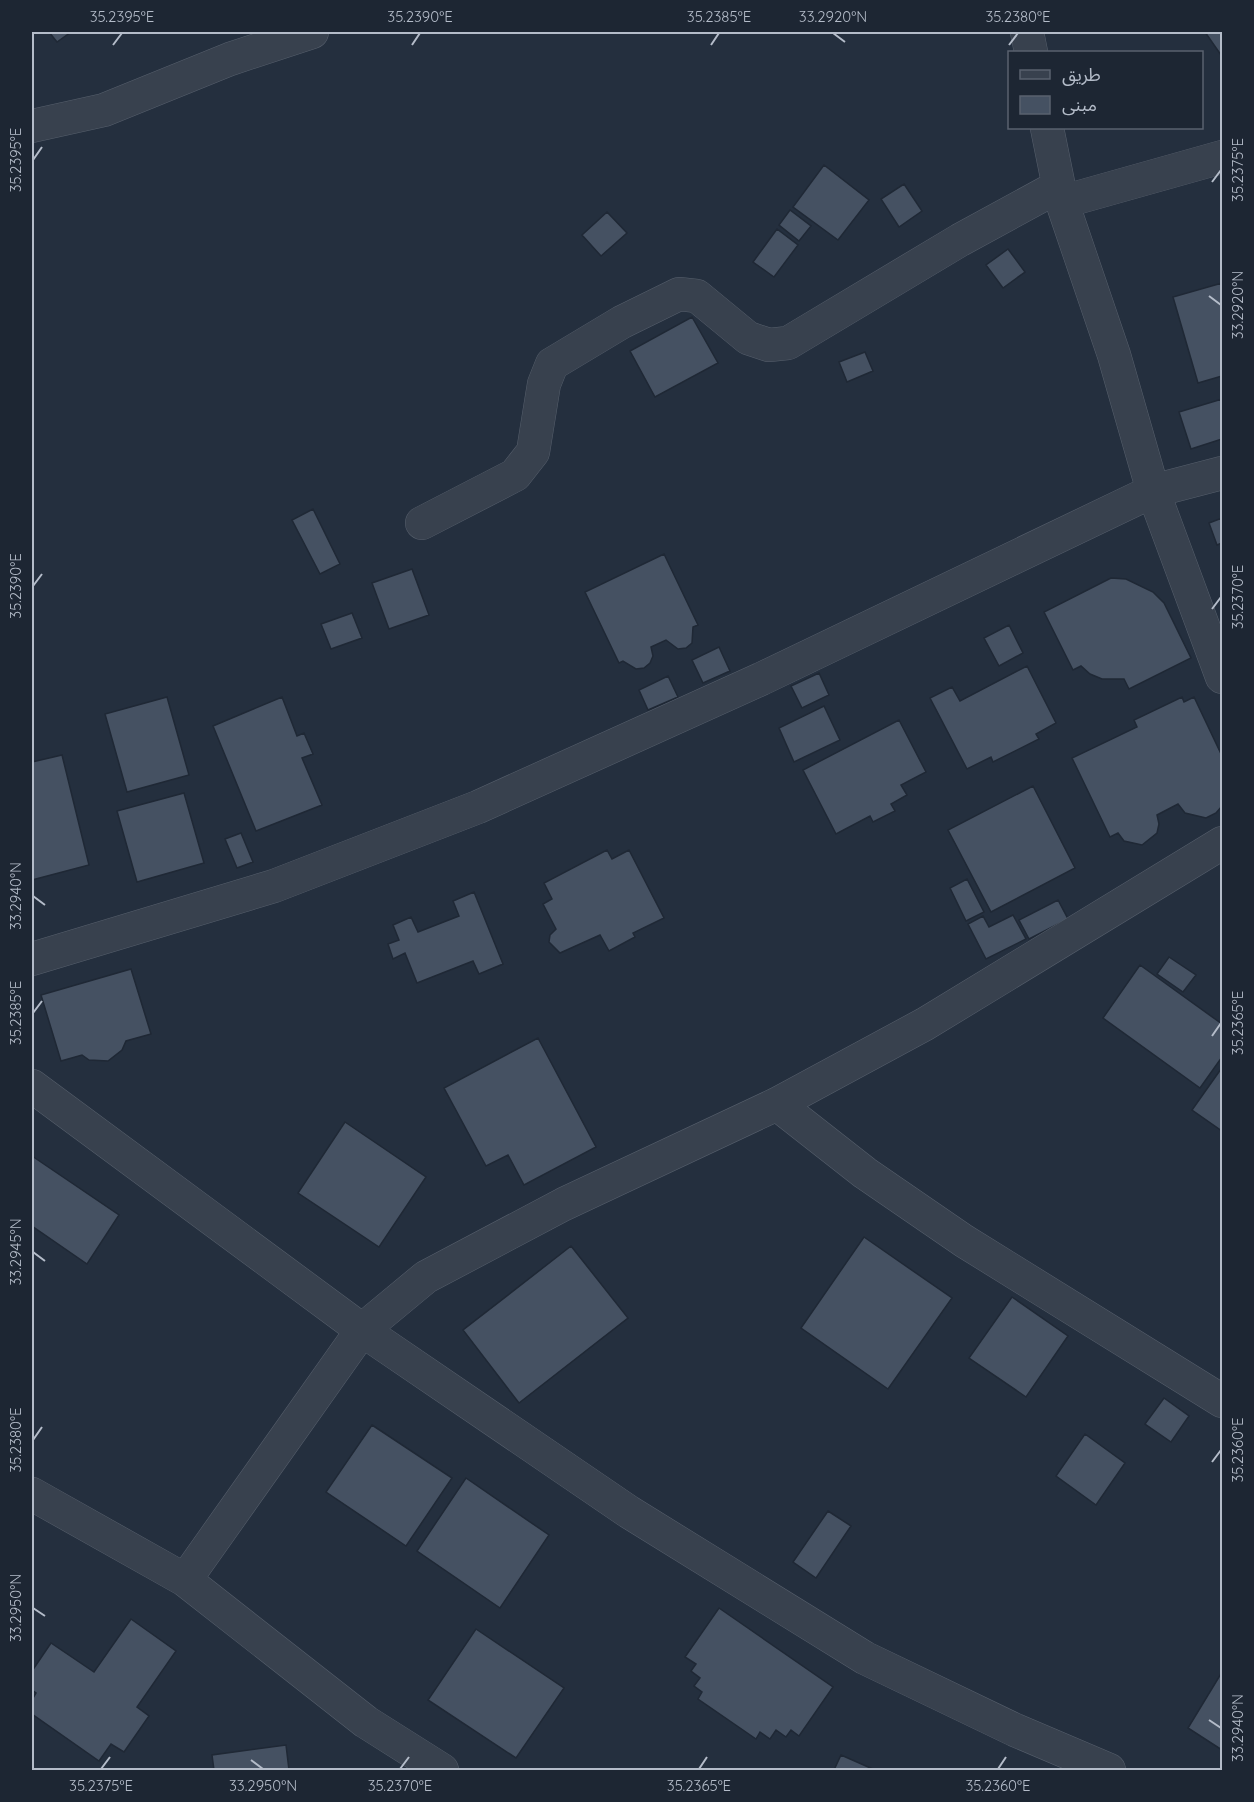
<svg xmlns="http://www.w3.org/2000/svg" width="1254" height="1802" viewBox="0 0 1254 1802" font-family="Quicksand,'Noto Sans Arabic',sans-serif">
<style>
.building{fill:#455162;stroke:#1f2835;stroke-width:1.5}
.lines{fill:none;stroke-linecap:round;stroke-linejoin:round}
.minor-casing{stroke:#565f6c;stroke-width:34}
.minor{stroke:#38414e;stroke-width:33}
.ticks{fill:none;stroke:#b4bcc9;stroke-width:2}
.neatline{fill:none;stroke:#b4bcc9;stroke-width:2}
.ticks-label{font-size:15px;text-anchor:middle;fill:#b4bcc9}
</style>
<rect width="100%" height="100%" fill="#242f3e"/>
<path class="building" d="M 49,32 L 71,32 L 57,42 Z
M 1205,32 L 1222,32 L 1222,54 L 1221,55 Z
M 824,165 L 869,200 L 838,240 L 793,207 Z
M 904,184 L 922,211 L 899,227 L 881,199 Z
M 790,210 L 811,226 L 799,241 L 779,225 Z
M 607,212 L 627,233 L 601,256 L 582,235 Z
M 777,229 L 798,245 L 774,277 L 753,262 Z
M 1008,249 L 1025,272 L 1003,288 L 986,265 Z
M 1222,283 L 1222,376 L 1198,383 L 1173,297 Z
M 692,317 L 718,363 L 655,397 L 630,351 Z
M 865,352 L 873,371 L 847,382 L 839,362 Z
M 1222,399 L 1222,439 L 1191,449 L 1179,412 Z
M 313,509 L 340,564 L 320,574 L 292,520 Z
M 1222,518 L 1222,543 L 1217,545 L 1209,523 Z
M 664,554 L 698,625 L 693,627 L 692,643 L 686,648 L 678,649 L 666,640 L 651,647 L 653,656 L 650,663 L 644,668 L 636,669 L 623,661 L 619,663 L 585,592 Z
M 412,569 L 429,615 L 389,629 L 372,583 Z
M 1111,578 L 1126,579 L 1153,592 L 1164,603 L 1191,658 L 1129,689 L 1124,679 L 1102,679 L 1090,674 L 1081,666 L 1073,670 L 1044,612 Z
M 352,613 L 362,638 L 331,649 L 321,624 Z
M 1009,625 L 1023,653 L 999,666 L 984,638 Z
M 719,647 L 730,671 L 703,683 L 692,660 Z
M 1027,666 L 1056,723 L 1036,734 L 1039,739 L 993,762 L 991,757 L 967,769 L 930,698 L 952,687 L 960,701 Z
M 819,673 L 829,695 L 802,708 L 791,686 Z
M 668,676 L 678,697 L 648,710 L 639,690 Z
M 167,697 L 189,775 L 127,792 L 105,714 Z
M 282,697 L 297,736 L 304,733 L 313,754 L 302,758 L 322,805 L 256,831 L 213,726 Z
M 1182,697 L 1184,702 L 1194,697 L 1222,756 L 1222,806 L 1216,813 L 1206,818 L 1185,813 L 1178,804 L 1157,815 L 1159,824 L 1157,833 L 1142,845 L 1124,841 L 1118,833 L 1110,837 L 1072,758 L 1137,727 L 1134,720 Z
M 824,706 L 840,740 L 794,762 L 779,728 Z
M 899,720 L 926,772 L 901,785 L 907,795 L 891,804 L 895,811 L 873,822 L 870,816 L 836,834 L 803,770 Z
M 62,755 L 89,865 L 32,880 L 32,762 Z
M 1033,786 L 1075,868 L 991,912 L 948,830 Z
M 184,793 L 204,863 L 137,882 L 117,811 Z
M 241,833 L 253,862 L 237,868 L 225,839 Z
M 607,850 L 612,859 L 629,850 L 664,918 L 633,933 L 635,937 L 609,951 L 600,935 L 560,953 L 549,942 L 550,935 L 556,929 L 543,904 L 552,899 L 544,883 Z
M 967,879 L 984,912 L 966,921 L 950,888 Z
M 474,892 L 503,964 L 479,974 L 473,961 L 417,983 L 405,953 L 393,959 L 388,944 L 399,940 L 393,925 L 411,917 L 418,932 L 459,916 L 453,901 Z
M 1058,900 L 1068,919 L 1029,939 L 1019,920 Z
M 1013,915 L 1026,939 L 986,959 L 968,924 L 983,916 L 989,927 Z
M 1169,957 L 1196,975 L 1183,992 L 1157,974 Z
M 1140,965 L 1222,1024 L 1222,1057 L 1200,1088 L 1103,1018 Z
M 131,969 L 151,1034 L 126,1041 L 122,1050 L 108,1061 L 89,1060 L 82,1055 L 61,1061 L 41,995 Z
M 538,1038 L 596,1147 L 524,1185 L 508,1155 L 486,1166 L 444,1088 Z
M 1221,1069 L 1222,1070 L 1222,1131 L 1192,1110 Z
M 345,1122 L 426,1177 L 379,1247 L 298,1193 Z
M 32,1156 L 119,1215 L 87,1264 L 32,1226 Z
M 864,1237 L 952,1298 L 888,1389 L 801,1328 Z
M 571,1246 L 628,1318 L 519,1403 L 463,1330 Z
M 1012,1297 L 1068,1336 L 1026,1397 L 969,1358 Z
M 1164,1398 L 1189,1416 L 1171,1442 L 1145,1424 Z
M 372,1425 L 452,1478 L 406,1546 L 326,1492 Z
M 1085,1434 L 1125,1463 L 1096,1505 L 1056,1476 Z
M 466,1478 L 549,1535 L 500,1608 L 417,1551 Z
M 828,1511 L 851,1526 L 816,1578 L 793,1562 Z
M 719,1608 L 833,1687 L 799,1736 L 791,1730 L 786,1737 L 776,1730 L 770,1739 L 760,1732 L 756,1739 L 698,1699 L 702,1692 L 694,1686 L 700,1678 L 691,1671 L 696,1664 L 685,1657 Z
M 131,1619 L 176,1651 L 137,1707 L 149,1716 L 124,1752 L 111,1744 L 99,1761 L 32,1714 L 32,1700 L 36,1693 L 32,1690 L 32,1671 L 51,1643 L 94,1672 Z
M 476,1629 L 564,1688 L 516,1758 L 428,1700 Z
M 1222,1672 L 1222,1750 L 1188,1728 Z
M 286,1745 L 289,1770 L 214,1770 L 212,1755 Z
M 841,1755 L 875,1770 L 834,1770 Z"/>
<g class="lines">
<defs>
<path id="minor" d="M 1027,32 L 1031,52
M 32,126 L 104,110 L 230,59 L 312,32
M 1047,128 L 1062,202 L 1114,355 L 1153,491 L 1222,677
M 1062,202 L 1222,157
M 422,523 L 515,475 L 533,452 L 544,384 L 552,364 L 622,322 L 679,294 L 697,296 L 748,338 L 769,345 L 788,343 L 960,240 L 1059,186
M 32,959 L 274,886 L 478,807 L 761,679 L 1153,491 L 1222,473
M 32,1086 L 362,1330 L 629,1512 L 865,1658 L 1015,1730 L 1109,1770
M 777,1104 L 865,1173 L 964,1241 L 1222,1401
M 32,1494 L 185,1580 L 366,1722 L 442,1770
M 185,1580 L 362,1330 L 426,1277 L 564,1204 L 777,1104 L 925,1024 L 1222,843"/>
</defs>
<use href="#minor" class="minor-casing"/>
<use href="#minor" class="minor"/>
</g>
<path class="ticks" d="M 833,33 L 845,42M 113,45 L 122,33M 412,45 L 420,33M 711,45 L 719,33M 1009,45 L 1018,33M 33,160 L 42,147M 1212,182 L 1221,170M 1209,296 L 1221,305M 33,586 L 42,574M 1212,609 L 1221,597M 33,896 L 45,905M 33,1013 L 42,1001M 1212,1036 L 1221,1023M 33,1252 L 45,1261M 33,1440 L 42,1427M 1212,1462 L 1221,1450M 33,1608 L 45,1616M 1209,1720 L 1221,1728M 251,1760 L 263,1769M 101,1769 L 110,1757M 400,1769 L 409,1757M 699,1769 L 707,1757M 998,1769 L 1006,1757"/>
<rect width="1254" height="1802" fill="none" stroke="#1d2633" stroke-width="66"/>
<rect x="1008" y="51" width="195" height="78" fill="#1d2633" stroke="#59626f" stroke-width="1.5"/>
<rect x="1020" y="70" width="30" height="9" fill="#38414e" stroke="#59626f" stroke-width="1.5"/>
<text x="1062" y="81" font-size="18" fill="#b4bcc9">طريق</text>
<rect x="1020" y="96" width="30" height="18" fill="#455162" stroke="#59626f" stroke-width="1.5"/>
<text x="1062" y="111" font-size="18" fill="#b4bcc9">مبنى</text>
<rect x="33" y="33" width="1188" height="1736" class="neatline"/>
<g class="ticks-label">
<text x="122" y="22">35.2395°E</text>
<text x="420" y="22">35.2390°E</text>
<text x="719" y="22">35.2385°E</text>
<text x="833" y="22">33.2920°N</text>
<text x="1018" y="22">35.2380°E</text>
<text transform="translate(16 160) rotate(-90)" y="5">35.2395°E</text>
<text transform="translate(1238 170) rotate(-90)" y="5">35.2375°E</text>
<text transform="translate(1238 305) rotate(-90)" y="5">33.2920°N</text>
<text transform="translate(16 586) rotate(-90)" y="5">35.2390°E</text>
<text transform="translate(1238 597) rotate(-90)" y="5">35.2370°E</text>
<text transform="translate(16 896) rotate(-90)" y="5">33.2940°N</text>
<text transform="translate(16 1013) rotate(-90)" y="5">35.2385°E</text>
<text transform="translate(1238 1023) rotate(-90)" y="5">35.2365°E</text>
<text transform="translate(16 1252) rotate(-90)" y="5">33.2945°N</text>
<text transform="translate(16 1440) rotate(-90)" y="5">35.2380°E</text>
<text transform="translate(1238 1450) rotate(-90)" y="5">35.2360°E</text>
<text transform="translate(16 1608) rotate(-90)" y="5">33.2950°N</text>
<text transform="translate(1238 1728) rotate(-90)" y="5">33.2940°N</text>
<text x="101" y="1791">35.2375°E</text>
<text x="263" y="1791">33.2950°N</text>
<text x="400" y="1791">35.2370°E</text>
<text x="699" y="1791">35.2365°E</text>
<text x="998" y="1791">35.2360°E</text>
</g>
</svg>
